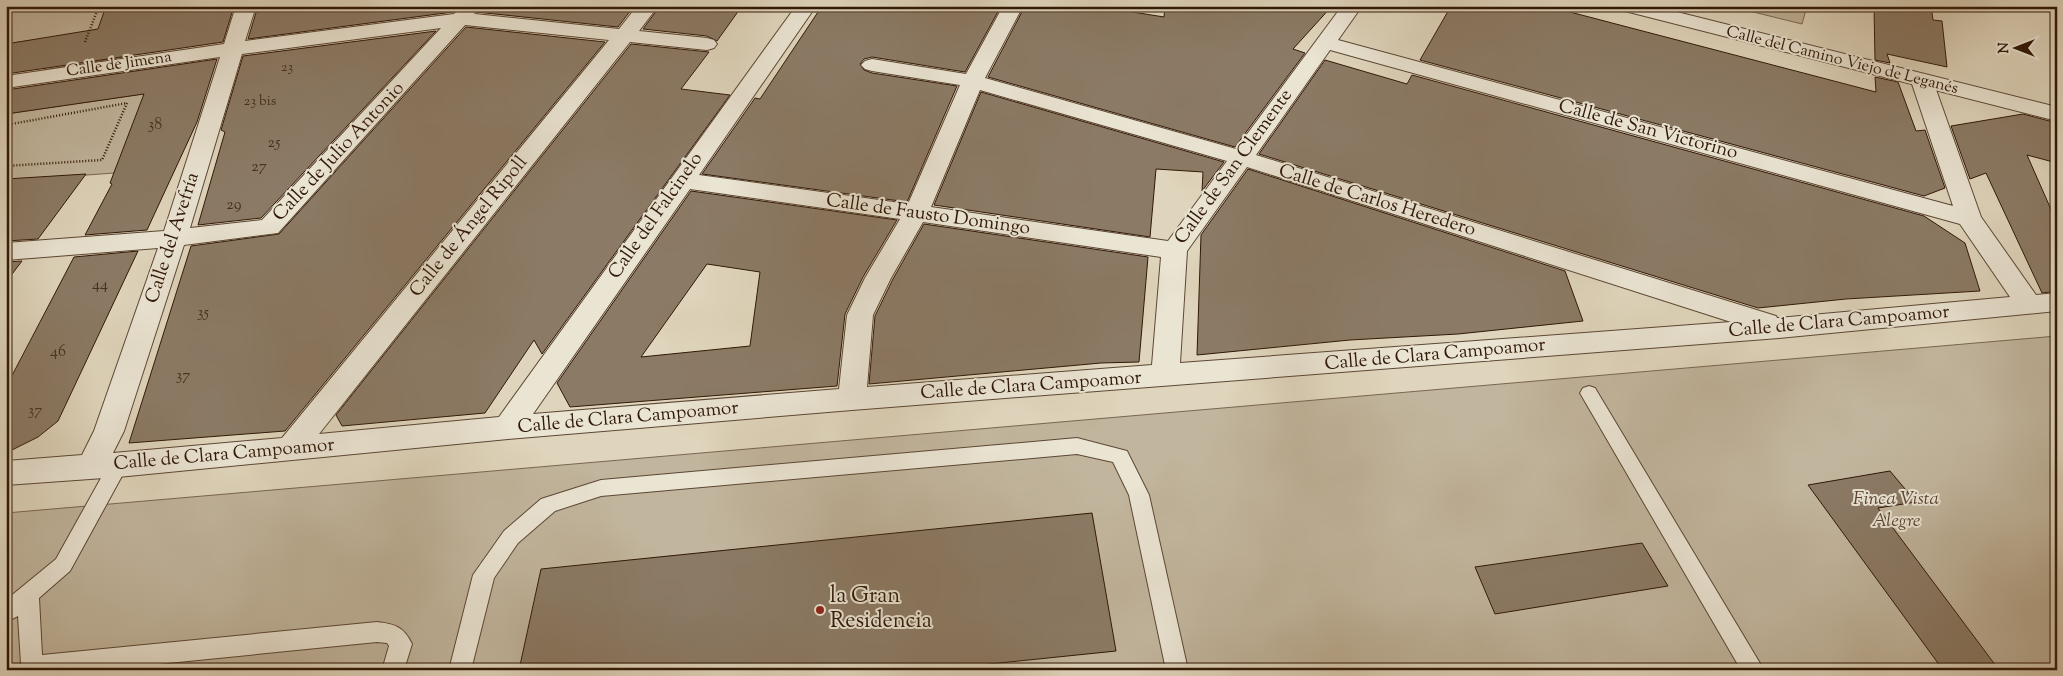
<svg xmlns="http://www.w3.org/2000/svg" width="2063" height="676" viewBox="0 0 2063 676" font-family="'Sorts Mill Goudy',serif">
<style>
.green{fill:#c1b59d;stroke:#786652}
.building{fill:#8b7a65;stroke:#301807;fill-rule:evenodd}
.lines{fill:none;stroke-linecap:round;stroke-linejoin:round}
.service-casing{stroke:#5c4734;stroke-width:2}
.minor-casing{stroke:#5c4734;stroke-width:2}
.tertiary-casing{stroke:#5c4734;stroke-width:2}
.path{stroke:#301807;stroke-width:2.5;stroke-dasharray:1 2;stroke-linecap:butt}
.service{fill:#eae4d3;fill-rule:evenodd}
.minor{fill:#eae4d3;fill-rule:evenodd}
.tertiary{fill:#eae4d3;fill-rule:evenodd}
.poi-dot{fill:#8f2418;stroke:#eae4d3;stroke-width:2}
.labels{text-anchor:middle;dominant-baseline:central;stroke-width:4;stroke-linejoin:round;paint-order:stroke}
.far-number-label{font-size:14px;fill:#47301e}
.far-street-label{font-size:16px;fill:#301807;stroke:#eae4d3}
.number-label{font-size:16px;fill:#47301e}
.street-label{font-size:19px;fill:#301807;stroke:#eae4d3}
.park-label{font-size:19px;font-style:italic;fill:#5c4734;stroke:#eae4d3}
.near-poi-label{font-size:22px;fill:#301807;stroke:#eae4d3;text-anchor:start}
</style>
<rect width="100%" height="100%" fill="#dfd5bc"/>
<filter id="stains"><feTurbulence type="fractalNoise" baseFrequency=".004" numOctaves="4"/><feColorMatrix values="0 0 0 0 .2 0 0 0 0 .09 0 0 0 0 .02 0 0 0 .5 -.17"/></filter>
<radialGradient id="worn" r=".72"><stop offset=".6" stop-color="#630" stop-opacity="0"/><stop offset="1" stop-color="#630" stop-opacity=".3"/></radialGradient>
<path class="green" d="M 6,6 L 106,6 L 126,50 L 124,57 L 44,70 L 55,51 L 33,40 L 6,44 Z
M 1729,6 L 1807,6 L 1802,24 Z
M 149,93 L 114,173 L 6,181 L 6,114 Z
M 2057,336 L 2057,670 L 6,670 L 6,513 Z"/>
<path class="building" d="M 106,6 L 234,6 L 223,42 L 6,74 L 6,44 L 98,29 Z
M 258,6 L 634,6 L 618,27 L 476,12 L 472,8 L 464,7 L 453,12 L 248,39 Z
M 660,6 L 742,6 L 717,41 L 707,36 L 643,29 Z
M 822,6 L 1001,6 L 965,72 L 872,57 L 864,59 L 860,64 L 864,70 L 872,73 L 957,86 L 907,202 L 702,174 L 755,98 L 760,99 Z
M 1025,6 L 1095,6 L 1164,17 L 1165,6 L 1332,6 L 1293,49 L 1305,53 L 1235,147 L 988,77 Z
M 1451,6 L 1547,6 L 1876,92 L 1875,77 L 1898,82 L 1916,131 L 1925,130 L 1945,188 L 1924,196 L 1420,60 Z
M 1874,6 L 1931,6 L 1933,20 L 1942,21 L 1947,67 L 1887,54 L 1890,63 L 1875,60 Z
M 466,27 L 605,42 L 285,431 L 129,443 L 191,246 L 279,234 Z
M 436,31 L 261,218 L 198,225 L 225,132 L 221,130 L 243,56 Z
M 631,44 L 709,52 L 681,89 L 730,95 L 542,354 L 534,340 L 485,413 L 342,426 L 336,415 Z
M 217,59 L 197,122 L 147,230 L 85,235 L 112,184 L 110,183 L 144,94 L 6,114 L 6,90 Z
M 1325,60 L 1407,84 L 1412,75 L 1924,216 L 1965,243 L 1980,291 L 1846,299 L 1758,308 L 1259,154 Z
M 981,92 L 1224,162 L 1202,191 L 1203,172 L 1156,169 L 1150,237 L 934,205 Z
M 2023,114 L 2057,123 L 2057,163 L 2027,155 L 2057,223 L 2057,291 L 2042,293 L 1986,173 L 1970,179 L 1951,126 Z
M 1248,169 L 1565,271 L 1583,321 L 1458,334 L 1350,340 L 1197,355 L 1201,235 Z
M 86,174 L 38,239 L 6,241 L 6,179 Z
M 691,191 L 897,220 L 863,277 L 845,314 L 837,386 L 570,407 L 557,383 ZM 707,264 L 760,272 L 750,346 L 641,357 Z
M 924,224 L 1148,257 L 1139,362 L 1101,363 L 869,384 L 875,316 L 893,279 Z
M 138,251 L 58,421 L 38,437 L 6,453 L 6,387 L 74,257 Z
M 22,261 L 6,282 L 6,262 Z
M 1890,471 L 1916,502 L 1878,508 L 1999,670 L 1943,670 L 1808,485 Z
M 1092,513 L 1116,651 L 931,670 L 519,670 L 541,569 Z
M 1642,543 L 1668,586 L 1495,614 L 1475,567 Z"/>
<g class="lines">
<defs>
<path id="service" d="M 1589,386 L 1595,388 L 1764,670 L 1741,670 L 1580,393 L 1583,388 Z
M 1077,438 L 1127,451 L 1149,495 L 1188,670 L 1166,670 L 1129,495 L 1113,462 L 1077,454 L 601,496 L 555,511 L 518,543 L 494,578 L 471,670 L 449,670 L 473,575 L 504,531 L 541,499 L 601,480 Z
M 118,457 L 125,460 L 128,465 L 70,571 L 39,598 L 42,655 L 377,622 C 395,624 404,627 412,644 L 404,670 L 382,670 L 389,646 L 387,643 L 377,642 L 98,670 L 18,670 L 21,664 L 18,616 L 6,622 L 6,600 L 56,559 L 111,460 Z"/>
<path id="minor" d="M 236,6 L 256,6 L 245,41 L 454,14 C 460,8 464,8 472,10 L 475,14 L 619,29 L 637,6 L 658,6 L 639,31 L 707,38 L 714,40 L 717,44 L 714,48 L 707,50 L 630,42 L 319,434 L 499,417 L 796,6 L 816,6 L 699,175 L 908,204 L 960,85 L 872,71 L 865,69 L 861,65 L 865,61 L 872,59 L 966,74 L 1003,6 L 1023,6 L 985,78 L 1236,149 L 1342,6 L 1362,6 L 1338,40 L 1953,206 L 1911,81 L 1914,76 L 1922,75 L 1930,76 L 1933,81 L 1981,217 L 2036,295 L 2057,293 L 2057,311 L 1779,338 L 852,410 L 508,439 L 118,477 L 6,485 L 6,461 L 82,455 L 94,431 L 158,248 L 6,260 L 6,243 L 164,231 L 220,57 L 6,88 L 6,76 L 224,44 ZM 465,25 L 609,40 L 282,438 L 113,453 L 124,431 L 184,245 L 278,233 ZM 441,28 L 262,220 L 190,228 L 242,54 ZM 1330,50 L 1960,224 L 2010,297 L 1777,318 L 1776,316 L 1256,155 ZM 980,90 L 1227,161 L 1168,241 L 931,207 ZM 1247,167 L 1731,322 L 1180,363 L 1187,251 ZM 690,189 L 900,219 L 865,278 L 847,315 L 839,389 L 533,414 ZM 923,222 L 1161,257 L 1152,365 L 867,387 L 873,315 L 891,278 Z"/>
<path id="tertiary" d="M 1618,6 L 1653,6 L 2057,107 L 2057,121 L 1621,10 Z"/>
</defs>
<use href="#service" class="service-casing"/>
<use href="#minor" class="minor-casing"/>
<use href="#tertiary" class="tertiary-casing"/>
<path class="path" d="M 85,42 L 99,6
M 6,125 L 127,103 L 102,160 L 6,166"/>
<use href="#service" class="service"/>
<use href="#minor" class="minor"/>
<use href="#tertiary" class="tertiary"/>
</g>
<circle class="poi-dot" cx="820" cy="610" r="5"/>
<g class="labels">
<g class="far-number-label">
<text x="287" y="68">23</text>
<text x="260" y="102">23 bis</text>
</g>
<g class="far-street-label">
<text transform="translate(1842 61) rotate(14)">Calle del Camino Viejo de Leganés</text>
<text transform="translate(119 65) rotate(-8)">Calle de Jimena</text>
</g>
<g class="number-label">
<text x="155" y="125">38</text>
<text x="274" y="143">25</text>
<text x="259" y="167">27</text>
<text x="234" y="205">29</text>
<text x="100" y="285">44</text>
<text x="203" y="313">35</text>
<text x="58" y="352">46</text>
<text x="183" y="376">37</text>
<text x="35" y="411">37</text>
</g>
<g class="street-label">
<text transform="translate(1648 130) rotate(15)">Calle de San Victorino</text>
<text transform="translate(339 152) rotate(-47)">Calle de Julio Antonio</text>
<text transform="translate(1234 167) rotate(-54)">Calle de San Clemente</text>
<text transform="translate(1377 201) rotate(17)">Calle de Carlos Heredero</text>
<text transform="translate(928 215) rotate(8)">Calle de Fausto Domingo</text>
<text transform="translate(656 216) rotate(-55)">Calle del Falcinelo</text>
<text transform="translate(469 227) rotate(-51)">Calle de Ángel Ripoll</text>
<text transform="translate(173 238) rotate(-72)">Calle del Avefría</text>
<text transform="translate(1839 322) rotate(-5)">Calle de Clara Campoamor</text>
<text transform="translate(1435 355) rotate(-5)">Calle de Clara Campoamor</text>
<text transform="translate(1031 386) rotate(-4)">Calle de Clara Campoamor</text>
<text transform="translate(628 418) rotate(-5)">Calle de Clara Campoamor</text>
<text transform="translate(224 455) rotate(-5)">Calle de Clara Campoamor</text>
</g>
<g class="park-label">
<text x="1896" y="499">Finca Vista<tspan x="1896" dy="22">Alegre</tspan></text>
</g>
<g class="near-poi-label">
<text x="830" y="597">la Gran<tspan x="830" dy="25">Residencia</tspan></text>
</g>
</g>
<rect width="2063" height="676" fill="none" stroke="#dfd5bc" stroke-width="25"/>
<rect x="8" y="8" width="2048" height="661" fill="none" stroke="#301807" stroke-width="2.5"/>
<rect x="12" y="12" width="2038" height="651" fill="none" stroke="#301807"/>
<g transform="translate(2016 48) rotate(270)" stroke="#eae4d3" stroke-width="4" paint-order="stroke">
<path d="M0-4L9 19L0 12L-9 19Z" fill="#301807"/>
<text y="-8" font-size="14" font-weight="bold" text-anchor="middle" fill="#301807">N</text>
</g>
<rect width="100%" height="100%" filter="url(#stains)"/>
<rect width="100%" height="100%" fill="url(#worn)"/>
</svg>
